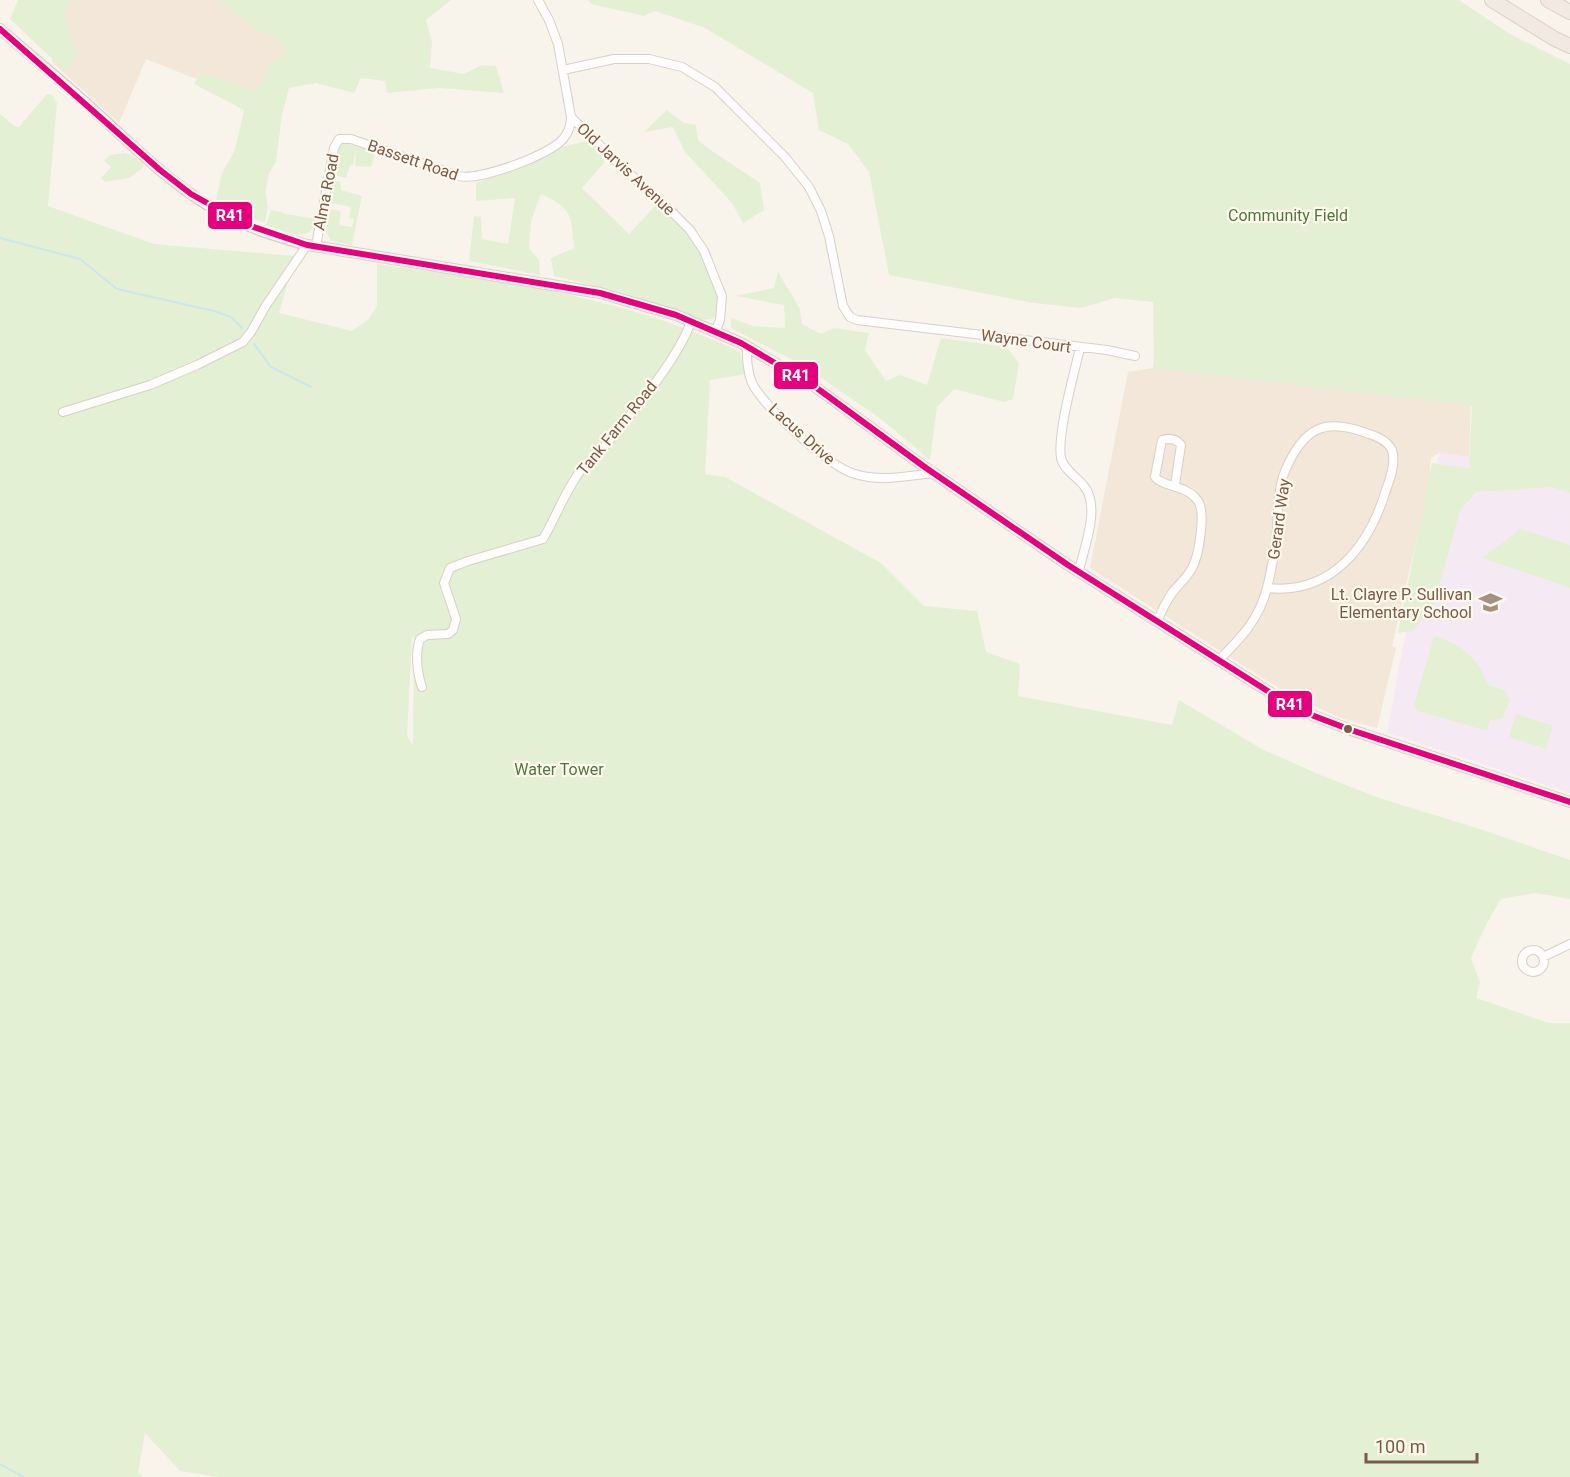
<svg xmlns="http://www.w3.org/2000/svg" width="1570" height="1477" viewBox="0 0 1570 1477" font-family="Roboto,sans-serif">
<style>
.residential{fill:#f2e7d8}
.education{fill:#f5eaf4}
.green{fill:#e4f0d4;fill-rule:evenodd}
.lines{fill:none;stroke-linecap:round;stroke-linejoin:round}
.stream{stroke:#cbe7ea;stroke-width:2}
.minor-casing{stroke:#d7d0c8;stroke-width:10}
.tertiary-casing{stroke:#d7d0c8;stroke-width:12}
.motorway-casing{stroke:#dad0c9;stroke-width:16}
.minor{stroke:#fefdfc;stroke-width:8}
.tertiary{stroke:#fefdfc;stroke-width:9}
.motorway{stroke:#f2e9e3;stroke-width:14}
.bus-1-casing{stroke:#fff8ed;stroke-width:10}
.bus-1{stroke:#e5007d;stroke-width:6}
.bus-dot{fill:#7a5a48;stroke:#fff8ed;stroke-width:2}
.labels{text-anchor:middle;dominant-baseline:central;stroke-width:4.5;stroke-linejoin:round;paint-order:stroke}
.street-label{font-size:16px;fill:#7a5a48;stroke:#fff8ed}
.park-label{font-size:16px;fill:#4d7a3c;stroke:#fff8ed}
.poi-label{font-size:16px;fill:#7a5a48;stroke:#fff8ed;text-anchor:end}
.line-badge{stroke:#fff8ed;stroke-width:2}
.badge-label{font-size:16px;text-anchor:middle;font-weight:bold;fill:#fff}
</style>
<rect width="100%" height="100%" fill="#f8f4eb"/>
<path class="residential" d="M 58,0 L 306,0 L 259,221 L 237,212 L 216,199 L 254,102 L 146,59 L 119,123 L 52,62 Z
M 1154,361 L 1471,398 L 1469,457 L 1439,453 L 1431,458 L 1428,490 L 1392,646 L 1396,648 L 1377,728 L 1338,717 L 1282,690 L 1090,568 L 1128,372 L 1153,368 Z"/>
<path class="education" d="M 1439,453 L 1570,473 L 1570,793 L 1387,733 Z"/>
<path class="green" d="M 18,0 L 70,0 C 61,15 71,39 78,54 L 66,72 L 10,19 Z
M 219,0 L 451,0 L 426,20 L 432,42 L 430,68 L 464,74 L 482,65 L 496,66 L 504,93 L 439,88 L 387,93 L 385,81 L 361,78 L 354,93 L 316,83 L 289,88 L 282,115 L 276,161 L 264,183 L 268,206 L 265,222 L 263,222 L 237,212 L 216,199 L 222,173 L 235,150 L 244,110 L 194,84 L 201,72 L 253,91 L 263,83 L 268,65 L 285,53 L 284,47 L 275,37 L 259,32 Z
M 588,0 L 1459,0 L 1510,34 L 1570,64 L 1570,493 L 1551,487 L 1476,492 L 1460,511 L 1434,604 L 1413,631 L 1398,633 L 1432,463 L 1469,468 L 1472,406 L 1154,368 L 1153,302 L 1115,298 L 1081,308 L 1033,303 L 889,275 L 869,172 L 848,144 L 819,130 L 813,93 L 705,28 L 655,11 L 644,16 L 591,4 Z
M 47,94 L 52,95 L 57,103 L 48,206 L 154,244 L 295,256 L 279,313 L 352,331 L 369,319 L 377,306 L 377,264 C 503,281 624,296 740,352 L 746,374 L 710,380 L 705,474 L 725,477 L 881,563 L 924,606 L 977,611 L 986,652 L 1020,664 L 1018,696 L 1172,725 L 1179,700 L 1262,749 L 1318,774 L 1379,798 L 1480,829 L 1570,860 L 1570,899 L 1535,893 L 1501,899 L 1486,925 L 1471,958 L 1480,982 L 1476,998 L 1549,1023 L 1570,1023 L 1570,1477 L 219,1477 L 180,1471 L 145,1433 L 138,1473 L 143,1477 L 0,1477 L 0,114 L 16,127 L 19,127 ZM 414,637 L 413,744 L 412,744 L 407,736 L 412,638 Z
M 667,110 L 684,123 L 696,125 L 698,140 L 709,149 L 760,183 L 764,210 L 743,223 L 732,203 L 685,152 L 673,127 L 644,132 Z
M 583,142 L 592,144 L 605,162 L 582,188 L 629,234 L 657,204 C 690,229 719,270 719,313 L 712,319 L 703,320 L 621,292 L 554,276 L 551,258 L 574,248 C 571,215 573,209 541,194 L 531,221 L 529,248 L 539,260 L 540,275 L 469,261 L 474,216 L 481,217 L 482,239 L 508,244 L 515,198 L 476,201 L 476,183 L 519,167 L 561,147 Z
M 342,144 L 348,144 L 375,152 L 371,167 L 355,166 L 356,149 L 353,165 L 350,165 L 346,178 L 333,175 L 339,149 Z
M 125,153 L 132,155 L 144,165 L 143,168 L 129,178 L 105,182 L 101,178 L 111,167 L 104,161 L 110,155 Z
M 333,180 L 340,182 L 341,190 L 362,196 L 352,245 L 331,241 L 325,231 L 329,209 L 341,211 L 339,225 L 352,227 L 354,219 L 349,218 L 351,207 L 329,202 Z
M 271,210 L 281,212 L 285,214 L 316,219 C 311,246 284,231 266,225 Z
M 778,272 L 800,309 L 802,324 L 821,334 L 834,328 L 869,333 L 865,350 L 886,381 L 900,375 L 927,385 L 941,338 L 1007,347 L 1019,364 L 1013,399 L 1004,402 L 954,389 L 937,407 L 930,460 L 881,419 L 804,366 L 731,328 L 731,318 L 753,326 L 785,328 L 784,305 L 736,296 L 774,288 Z
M 1520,529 L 1570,545 L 1570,588 L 1482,558 Z
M 1434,636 C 1460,643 1480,659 1488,685 L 1504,690 L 1510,700 L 1502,719 L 1490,720 L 1487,731 L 1417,711 L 1414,705 Z
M 1516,714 L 1553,726 L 1546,749 L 1509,737 Z"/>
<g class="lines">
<path class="stream" d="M 0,238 L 80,259 L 117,289 L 214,311 L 231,317 L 242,328
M 254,344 L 271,367 L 311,387
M 0,1464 L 23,1477"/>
<defs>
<path id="minor" d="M 538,0 L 549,20 L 558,44 L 571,117 L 620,165 L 670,210 L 690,230 L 704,251 L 722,296 L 720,320 L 715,332
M 563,70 L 614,59 L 649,59 L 682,67 L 715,87 L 785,157 L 809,187 L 821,211 L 829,236 L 843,306 L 850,317 L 857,320 L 1107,350 L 1135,356
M 316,246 L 334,148 L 339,139 L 351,139 L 459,176 C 479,181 550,155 563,139 C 569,132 571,125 571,117
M 747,346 C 747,359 747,371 752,383 C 764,407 829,467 855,474 C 880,482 908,476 933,473
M 63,412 L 150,385 L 197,365 L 243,342 L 251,332 L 265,307 L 307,245
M 1079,571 C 1084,547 1101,507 1084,486 C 1078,478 1063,469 1061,458 C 1057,434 1074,374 1080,348
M 1157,622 C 1161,612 1166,602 1172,593 C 1178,585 1187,578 1192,568 C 1199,556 1206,512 1198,501 C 1186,484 1164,488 1155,477 L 1162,440 C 1169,438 1176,438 1181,445 L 1175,485
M 1218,661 C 1240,639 1259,620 1267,588 C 1332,595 1369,546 1386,490 C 1390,480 1396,461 1392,450 C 1387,440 1376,436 1366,433 C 1323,417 1303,429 1285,471 C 1278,489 1278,510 1277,530 C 1275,549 1272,569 1267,588
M 422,687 C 417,673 415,652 420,639 L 427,635 L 448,634 L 453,630 L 456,619 L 444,583 L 450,568 L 468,561 L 543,539 C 556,517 565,491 581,470 C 588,462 597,455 604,447 C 629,417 680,357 691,321
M1522 961a11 11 0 1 1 22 0a11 11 0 1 1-22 0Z
M 1543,957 L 1570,944"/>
<path id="tertiary" d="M 0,29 C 33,58 68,86 100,116 C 140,152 177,190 225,215 C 251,229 279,237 307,245 L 600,293 L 676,315 L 741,343 L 814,386 L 926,468 L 1068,565 L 1282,700 L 1314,716 L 1351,730 L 1570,802"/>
<path id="motorway" d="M 1492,0 L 1555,39 L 1570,46
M 1548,0 L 1570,12"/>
</defs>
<use href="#minor" class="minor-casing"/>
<use href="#tertiary" class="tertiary-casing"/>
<use href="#motorway" class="motorway-casing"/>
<use href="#minor" class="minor"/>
<use href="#tertiary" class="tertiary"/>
<use href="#motorway" class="motorway"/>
<defs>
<path id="bus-1" d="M 0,29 L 160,170 L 191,194 L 245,224 L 307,245 L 600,293 L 676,315 L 741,343 L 814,386 L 926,468 L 1068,565 L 1282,700 L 1314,716 L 1351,730 L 1570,802"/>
</defs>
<use href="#bus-1" class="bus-1-casing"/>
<use href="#bus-1" class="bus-1"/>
</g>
<defs>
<symbol id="school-bare" viewBox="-9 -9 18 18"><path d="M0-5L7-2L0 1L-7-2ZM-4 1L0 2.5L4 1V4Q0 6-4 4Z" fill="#a69081" stroke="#fff8ed" stroke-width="2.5" paint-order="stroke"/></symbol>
</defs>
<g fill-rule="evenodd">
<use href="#school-bare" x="1474" y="586" width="33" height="33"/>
</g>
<circle class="bus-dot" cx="1348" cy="729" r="5"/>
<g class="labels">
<g class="street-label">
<text transform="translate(413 160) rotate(19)">Bassett Road</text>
<text transform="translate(626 169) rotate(43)">Old Jarvis Avenue</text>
<text transform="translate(326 192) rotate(-79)">Alma Road</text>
<text transform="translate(1026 341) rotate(8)">Wayne Court</text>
<text transform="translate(617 428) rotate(-51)">Tank Farm Road</text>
<text transform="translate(802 434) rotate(42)">Lacus Drive</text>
<text transform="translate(1279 519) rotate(-82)">Gerard Way</text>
</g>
<g class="park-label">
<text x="1288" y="215">Community Field</text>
<text x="559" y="769">Water Tower</text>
</g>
<g class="poi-label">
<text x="1472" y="594">Lt. Clayre P. Sullivan<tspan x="1472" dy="18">Elementary School</tspan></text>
</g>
</g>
<g class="line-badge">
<rect x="207" y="201" width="46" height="29" rx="6" fill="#e5007d"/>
<rect x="773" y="361" width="46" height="29" rx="6" fill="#e5007d"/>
<rect x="1267" y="690" width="46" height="28" rx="6" fill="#e5007d"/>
</g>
<g class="badge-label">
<text x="230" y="221">R41</text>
<text x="796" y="381">R41</text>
<text x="1290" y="710">R41</text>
</g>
<path d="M1366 1453v9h111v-9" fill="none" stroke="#7a5a48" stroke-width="3"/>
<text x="1375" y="1453" font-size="18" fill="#7a5a48" stroke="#fff8ed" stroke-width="4.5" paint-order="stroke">100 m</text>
</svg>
